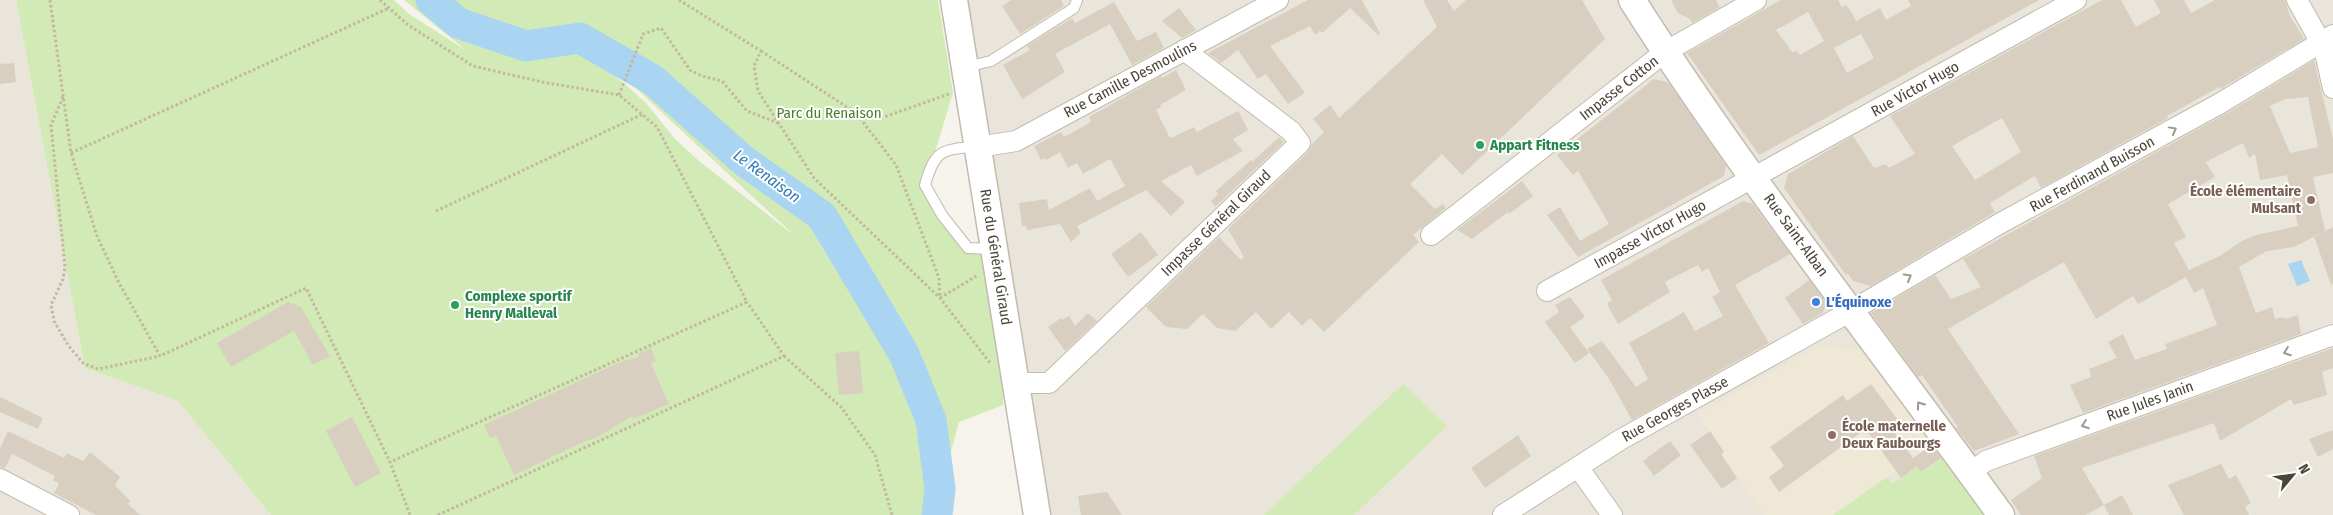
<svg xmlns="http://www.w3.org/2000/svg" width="2333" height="515" viewBox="0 0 2333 515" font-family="'Fira Sans Condensed',sans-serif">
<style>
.residential{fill:#eae5da}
.education{fill:#efe8d6}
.green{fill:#d2eab5;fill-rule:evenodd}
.water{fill:#a9d4f2}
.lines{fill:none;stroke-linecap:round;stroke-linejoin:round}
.river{stroke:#a9d4f2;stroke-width:31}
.building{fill:#d8cfc1;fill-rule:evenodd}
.service-casing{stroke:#c2bbae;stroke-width:12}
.minor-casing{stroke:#c2bbae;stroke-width:22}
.tertiary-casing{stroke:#c2bbae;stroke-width:29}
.path{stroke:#c4b79f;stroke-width:3;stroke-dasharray:2.5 2.5;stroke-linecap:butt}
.service{stroke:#fff;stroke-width:10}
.minor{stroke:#fff;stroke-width:20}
.tertiary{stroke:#fff;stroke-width:26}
.oneway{stroke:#9c9892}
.leisure-dot{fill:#2e9e5b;stroke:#fff;stroke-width:2}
.education-dot{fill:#8d6e63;stroke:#fff;stroke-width:2}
.shop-dot{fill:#3f7fe0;stroke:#fff;stroke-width:2}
.labels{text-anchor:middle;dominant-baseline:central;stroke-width:4;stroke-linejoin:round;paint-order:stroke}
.street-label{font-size:15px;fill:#4b4439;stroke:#fff}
.park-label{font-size:15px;fill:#4a7f2a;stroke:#fff}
.leisure-label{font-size:15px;font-weight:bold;fill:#27864d;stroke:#fff;text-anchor:start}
.education-label{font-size:15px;font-weight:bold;fill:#785e54;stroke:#fff;text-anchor:end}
.shop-label{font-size:15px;font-weight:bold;fill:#366cbe;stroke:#fff;text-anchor:start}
.water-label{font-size:16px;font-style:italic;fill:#2e7ab2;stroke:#fff}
</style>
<rect width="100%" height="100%" fill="#f6f3ec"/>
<path class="residential" d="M 0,0 L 16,0 L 85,368 L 178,401 L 271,515 L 0,515 Z
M 949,0 L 2333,0 L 2333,515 L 1048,515 Z"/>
<path class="education" d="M 1821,345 L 1863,352 L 1931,446 L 1833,515 L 1764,515 L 1721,454 L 1724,451 L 1697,414 Z"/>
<path class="green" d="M 16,0 L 394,0 L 409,14 L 467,51 L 404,0 L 938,0 L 953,93 L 925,185 L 966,248 L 995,249 L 1003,360 L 1003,405 L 959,422 L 934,515 L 271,515 L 178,401 L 85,368 ZM 612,77 L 626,79 L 795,236 L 699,161 L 675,139 L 646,103 L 619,79 Z
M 1403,384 L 1447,426 L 1354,515 L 1264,515 Z
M 1947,454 L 1989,515 L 1833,515 L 1887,477 L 1892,484 L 1913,469 L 1915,462 L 1922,472 Z"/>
<path class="water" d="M 2301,260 L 2310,281 L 2297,286 L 2288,264 Z"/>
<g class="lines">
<path class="river" d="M 431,0 L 458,23 L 526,46 L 580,38 L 653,80 L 744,161 L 822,216 L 904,354 L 931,420 L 940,489 L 937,515"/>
</g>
<path class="building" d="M 1011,0 L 1061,0 L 1064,6 L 1020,34 L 1002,6 Z
M 1308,0 L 1362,0 L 1380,33 L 1378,35 L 1350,8 L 1322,33 L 1320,31 L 1315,35 L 1310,26 L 1270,46 L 1305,93 L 1288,104 L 1266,74 L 1258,79 L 1238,50 L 1221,63 L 1208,53 Z
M 1423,0 L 1447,0 L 1454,11 L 1466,0 L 1582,0 L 1605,39 L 1462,175 L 1442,154 L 1410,184 L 1435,209 L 1443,204 L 1446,208 L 1413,235 L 1419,242 L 1324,332 L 1310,318 L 1302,326 L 1289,312 L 1271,329 L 1256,312 L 1235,331 L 1217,328 L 1203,314 L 1187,329 L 1166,327 L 1146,307 L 1219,237 L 1241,260 L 1244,257 L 1228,229 L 1308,152 L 1312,144 L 1324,132 L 1313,119 L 1330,105 L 1339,118 L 1437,27 Z
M 1671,0 L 1716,0 L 1720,7 L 1692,23 L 1690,19 L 1678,13 Z
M 1781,0 L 1838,0 L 1842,7 L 1846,5 L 1850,10 L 1856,21 L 1880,8 L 1886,20 L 1911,6 L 1908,0 L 2039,0 L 1759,155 L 1687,53 ZM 1808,12 L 1824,41 L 1800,55 L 1797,51 L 1792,52 L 1776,30 ZM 1861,34 L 1874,58 L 1847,73 L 1834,48 Z
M 2102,0 L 2121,0 L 2136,27 L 2161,13 L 2154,0 L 2184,0 L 2191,13 L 2215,0 L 2285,0 L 2290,16 L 2304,39 L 2220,89 L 2219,87 L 2167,116 L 2168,118 L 2041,188 L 2035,176 L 1990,203 L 1995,212 L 1871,286 L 1853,281 L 1848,274 L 1846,275 L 1784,188 L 1788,174 L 1853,136 L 1874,168 L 1886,164 L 1889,168 L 1915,154 L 1890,116 ZM 2002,118 L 2021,152 L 1975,180 L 1952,146 Z
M 1114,2 L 1137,41 L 1156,32 L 1164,48 L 1132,65 L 1110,24 L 1055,54 L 1065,72 L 1022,99 L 1003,65 L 1030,50 L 1027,46 L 1072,18 L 1075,23 Z
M 1179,8 L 1196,30 L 1182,38 L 1162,21 Z
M 2314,60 L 2333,139 L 2333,173 L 2313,177 L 2325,231 L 2294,247 L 2267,251 L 2239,267 L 2256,313 L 2272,307 L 2275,319 L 2284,317 L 2285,319 L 2298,315 L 2301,334 L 2083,413 L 2070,385 L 2091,377 L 2089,369 L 2117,358 L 2108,342 L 2123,334 L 2135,360 L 2167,349 L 2165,344 L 2217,325 L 2203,288 L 2194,293 L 2186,277 L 2138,304 L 2133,296 L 2096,319 L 2064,262 L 1948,329 L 2019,434 L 1974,451 L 1956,428 L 1958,427 L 1922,375 L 1918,377 L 1871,313 L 1935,275 L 1951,299 L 1981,287 L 1963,259 L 2229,112 ZM 2308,97 L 2318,147 L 2290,153 L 2270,106 L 2285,99 ZM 2243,143 L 2249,158 L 2255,154 L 2260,180 L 2287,175 L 2298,226 L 2256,235 L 2240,242 L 2220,256 L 2189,270 L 2174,243 L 2186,237 L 2168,204 L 2215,177 L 2206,162 Z
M 14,63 L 16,82 L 0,84 L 0,64 Z
M 1176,70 L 1186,90 L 1160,105 L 1161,107 L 1156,110 L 1169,136 L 1171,138 L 1194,127 L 1197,132 L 1238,111 L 1248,130 L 1233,139 L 1243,151 L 1197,176 L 1191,165 L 1161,181 L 1185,202 L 1171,216 L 1146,190 L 1077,226 L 1081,233 L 1071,242 L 1060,224 L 1027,230 L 1026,226 L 1022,226 L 1019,203 L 1047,199 L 1049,210 L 1090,188 L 1097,201 L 1125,186 L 1110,159 L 1083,174 L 1077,163 L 1068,168 L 1060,152 L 1046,160 L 1045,158 L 1041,160 L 1034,146 L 1061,132 L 1064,137 L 1091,122 L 1089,117 L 1161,76 L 1162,78 Z
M 1654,79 L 1667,82 L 1670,85 L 1726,166 L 1724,176 L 1578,257 L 1547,215 L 1560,207 L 1580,241 L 1609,224 L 1578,171 L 1573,175 L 1557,155 Z
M 1279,137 L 1284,142 L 1215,207 L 1211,201 L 1218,194 L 1216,191 L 1251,160 L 1252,162 Z
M 1522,181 L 1533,196 L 1509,214 L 1508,212 L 1472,239 L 1457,230 Z
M 1743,201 L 1753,204 L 1790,254 L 1735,285 L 1769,343 L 1632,420 L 1608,377 L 1587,349 L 1602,341 L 1636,387 L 1648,379 L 1629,343 L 1684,312 L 1695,331 L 1723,316 L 1712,297 L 1720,292 L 1708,268 L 1702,272 L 1698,265 L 1665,282 L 1670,292 L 1618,324 L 1607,304 L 1612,300 L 1601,280 Z
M 2333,227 L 2333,284 L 2331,285 L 2314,236 Z
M 1141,232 L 1158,255 L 1128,277 L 1111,254 Z
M 1809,280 L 1826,303 L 1823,313 L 1803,324 L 1785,298 Z
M 1570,297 L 1585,317 L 1570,327 L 1589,353 L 1575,363 L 1545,322 L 1559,312 L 1555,305 Z
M 288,302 L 301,307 L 330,356 L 313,365 L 294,331 L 231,367 L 217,343 Z
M 1088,313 L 1097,321 L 1065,351 L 1048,327 L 1061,318 L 1062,320 L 1069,316 L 1075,326 Z
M 651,348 L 656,361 L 651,364 L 669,404 L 633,419 L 632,416 L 596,438 L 585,441 L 514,475 L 496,436 L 490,438 L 484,425 L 620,362 L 639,357 L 638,354 Z
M 2333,348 L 2333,368 L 2322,372 L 2327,395 L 2294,405 L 2291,399 L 2220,441 L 2214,423 L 2082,468 L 2104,505 L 2085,515 L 2021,515 L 2011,500 L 2042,478 L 2034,456 Z
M 859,351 L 863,393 L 839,395 L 835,353 Z
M 1871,384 L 1898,420 L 1890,426 L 1913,458 L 1932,445 L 1941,458 L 1921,472 L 1917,466 L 1901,478 L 1866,429 L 1779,492 L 1769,477 L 1784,466 L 1770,447 L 1843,395 L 1847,401 Z
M 0,397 L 43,418 L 38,429 L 0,412 Z
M 352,417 L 381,473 L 355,487 L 326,431 Z
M 2333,430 L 2333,449 L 2318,457 L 2309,439 Z
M 8,431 L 64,458 L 67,453 L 83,461 L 90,452 L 120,477 L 115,485 L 130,501 L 128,504 L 140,515 L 96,515 L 54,493 L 59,483 L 53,480 L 55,476 L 12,454 L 5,468 L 0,467 L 0,448 Z
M 1710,431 L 1724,452 L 1721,454 L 1737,478 L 1722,489 L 1690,445 Z
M 1518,435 L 1531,456 L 1485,488 L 1471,468 Z
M 1670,441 L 1681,455 L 1654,476 L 1643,461 Z
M 2221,464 L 2229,479 L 2236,475 L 2251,503 L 2245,507 L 2249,515 L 2184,515 L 2168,485 Z
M 1107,492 L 1122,515 L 1081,515 L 1078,496 Z
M 2122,495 L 2133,515 L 2109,515 L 2104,505 Z"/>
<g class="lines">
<defs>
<path id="service" d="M 966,67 L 991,61 L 1074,8 L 1077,0
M 977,147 C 943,149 935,149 925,185 L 942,215 L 968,248 L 993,249"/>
<path id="minor" d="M 2297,0 L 2321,43 L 2326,57 L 2333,88
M 978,147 L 1016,141 L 1278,0
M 1431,235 L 1665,52 L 1756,0
M 1547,291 L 2076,0
M 1016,383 L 1049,383 L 1300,143 L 1291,131 L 1184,50
M 1578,467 L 1612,515
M 1970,473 L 1986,461 L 2333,335
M 0,479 L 69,515
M 1503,515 L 1620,440 L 1851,311 L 1999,224 L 2219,104 L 2333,35"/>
<path id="tertiary" d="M 954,0 L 1037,515
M 1632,0 C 1745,178 1878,344 2001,515"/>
</defs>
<use href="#service" class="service-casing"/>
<use href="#minor" class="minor-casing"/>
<use href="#tertiary" class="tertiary-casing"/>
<path class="path" d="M 50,0 L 71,153 L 97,236 L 119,283 L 160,356 L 306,288 L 390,462 L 410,515
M 380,0 L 408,25 L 473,66 L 542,82 L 619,95 L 657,127 L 747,302 L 390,462
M 679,0 L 761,51 L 754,66 L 758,91 L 814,178 L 940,298 L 990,363
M 761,51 L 856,113 L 896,165 L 939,278 L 940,298 L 978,275
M 619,95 L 643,34 L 661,28 L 690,70 L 702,76 L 722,81 L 747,111 L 778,123
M 63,97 L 51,125 L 65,267 L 63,279 L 51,305 L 54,321 L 68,345 L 83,363 L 98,369 L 160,356
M 856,113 L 881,118 L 949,94
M 71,153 L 389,8
M 436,211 L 643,114
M 784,356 L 841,407 L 875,455 L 892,515
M 438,515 L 784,356 L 747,302"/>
<use href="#service" class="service"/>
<use href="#minor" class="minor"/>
<use href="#tertiary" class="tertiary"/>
</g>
<defs><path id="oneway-chevron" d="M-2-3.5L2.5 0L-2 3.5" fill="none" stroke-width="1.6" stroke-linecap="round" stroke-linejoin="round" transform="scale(1.25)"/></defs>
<g class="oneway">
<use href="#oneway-chevron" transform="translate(2173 130) rotate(-29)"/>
<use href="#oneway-chevron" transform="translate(1908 277) rotate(-30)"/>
<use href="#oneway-chevron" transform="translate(2287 352) rotate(160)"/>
<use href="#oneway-chevron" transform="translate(1920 405) rotate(-126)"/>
<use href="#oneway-chevron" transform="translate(2085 425) rotate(160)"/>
</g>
<g class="leisure-dot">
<circle cx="1480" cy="145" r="5"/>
<circle cx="455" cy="305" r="5"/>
</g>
<g class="education-dot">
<circle cx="2311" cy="200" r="5"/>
<circle cx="1832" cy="435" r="5"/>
</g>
<circle class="shop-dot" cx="1816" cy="302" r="5"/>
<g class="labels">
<g class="street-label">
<text transform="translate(1130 79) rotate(-28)">Rue Camille Desmoulins</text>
<text transform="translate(1619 88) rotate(-38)">Impasse Cotton</text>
<text transform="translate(1915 89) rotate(-29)">Rue Victor Hugo</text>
<text transform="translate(2092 174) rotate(-29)">Rue Ferdinand Buisson</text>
<text transform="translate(1216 223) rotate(-44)">Impasse Général Giraud</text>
<text transform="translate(1650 234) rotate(-29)">Impasse Victor Hugo</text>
<text transform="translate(1796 235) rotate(54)">Rue Saint-Alban</text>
<text transform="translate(996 257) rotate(81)">Rue du Général Giraud</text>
<text transform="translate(2150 401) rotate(-20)">Rue Jules Janin</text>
<text transform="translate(1675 409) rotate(-29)">Rue Georges Plasse</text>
</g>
<g class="park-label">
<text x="829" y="113">Parc du Renaison</text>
</g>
<g class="leisure-label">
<text x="1490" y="145">Appart Fitness</text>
<text x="465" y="296">Complexe sportif<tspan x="465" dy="17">Henry Malleval</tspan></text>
</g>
<g class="education-label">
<text x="2301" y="191">École élémentaire<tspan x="2301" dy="17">Mulsant</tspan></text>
<text x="1842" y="426" text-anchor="start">École maternelle<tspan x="1842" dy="17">Deux Faubourgs</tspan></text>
</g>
<g class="shop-label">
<text x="1826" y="302">L'Équinoxe</text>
</g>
<g class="water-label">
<text transform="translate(767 176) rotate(36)">Le Renaison</text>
</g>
</g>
<g transform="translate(2293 475) rotate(61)" stroke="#ffffff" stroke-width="4" paint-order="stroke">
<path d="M0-4L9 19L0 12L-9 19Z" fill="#4b4439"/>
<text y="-8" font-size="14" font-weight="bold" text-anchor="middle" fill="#4b4439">N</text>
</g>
</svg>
